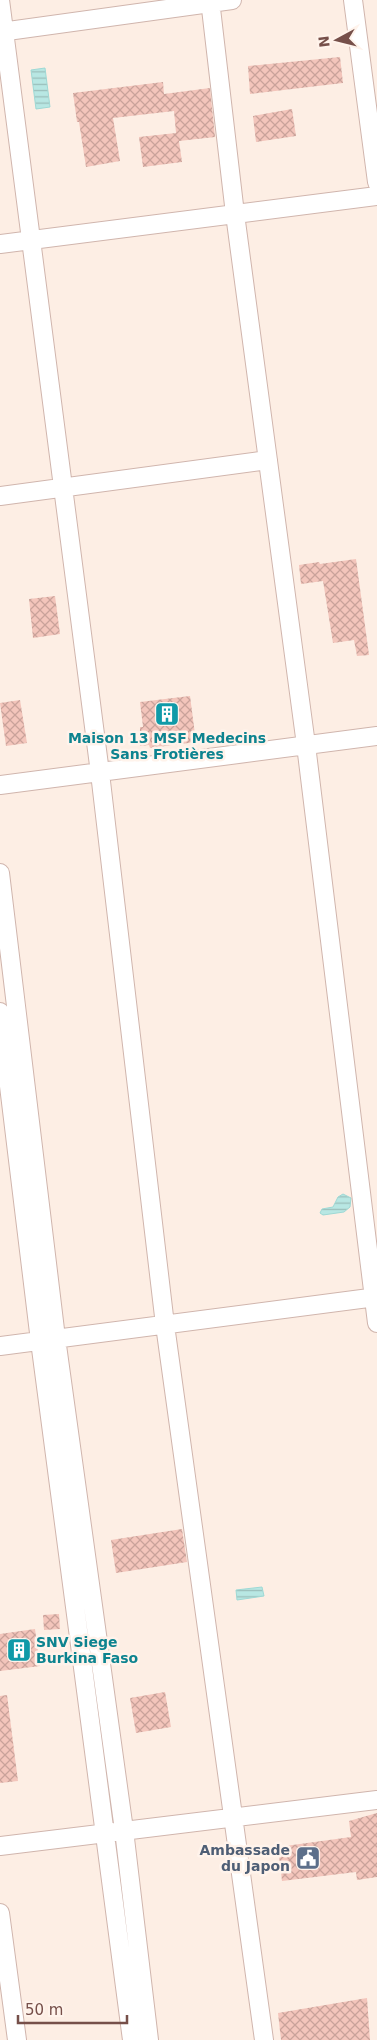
<svg xmlns="http://www.w3.org/2000/svg" width="377" height="2040" viewBox="0 0 377 2040" font-family="'DejaVu Sans',sans-serif">
<style>
.water{fill:url(#water-rules);stroke:#9ed9d5}
.building{fill:url(#building-cross-hatch)}
.lines{fill:none;stroke-linecap:round;stroke-linejoin:round}
.street-casing{stroke:#d0b5ad;stroke-width:20}
.street{stroke:#fff;stroke-width:18}
.labels{text-anchor:middle;dominant-baseline:central;stroke-width:5;stroke-linejoin:round;paint-order:stroke}
.culture-label{font-size:14px;font-weight:bold;fill:#0d838f;stroke:#fff3eb}
.service-label{font-size:14px;font-weight:bold;fill:#4e5e75;stroke:#fff3eb;text-anchor:end}
</style>
<defs>
<pattern id="water-rules" width="6" height="5" patternUnits="userSpaceOnUse" patternTransform="scale(1.25)"><rect width="6" height="5" fill="#b8e7e3"/><path d="M0 2.5h6" fill="none" stroke="#9abeba"/></pattern>
<pattern id="building-cross-hatch" width="8" height="8" patternUnits="userSpaceOnUse" patternTransform="scale(1.25)"><rect width="8" height="8" fill="#f3c5bb"/><path d="M0 0l8 8M0 8l8-8" fill="none" stroke="#c9a29a"/></pattern>
</defs>
<rect width="100%" height="100%" fill="#fdeee4"/>
<path class="water" d="M 45,68 L 50,107 L 36,109 L 31,70 Z
M 343,1194 L 351,1198 L 350,1207 L 344,1212 L 323,1215 L 320,1213 L 322,1209 L 333,1207 L 338,1197 Z
M 262,1587 L 264,1596 L 237,1600 L 236,1590 Z"/>
<path class="building" d="M 340,57 L 343,83 L 250,94 L 248,66 Z
M 163,82 L 164,94 L 210,88 L 215,137 L 179,141 L 182,162 L 143,167 L 139,137 L 176,133 L 174,111 L 113,118 L 120,161 L 86,167 L 79,122 L 77,122 L 73,93 Z
M 292,109 L 296,136 L 256,142 L 253,116 Z
M 356,559 L 369,655 L 357,656 L 354,640 L 333,643 L 323,581 L 301,584 L 299,565 L 319,562 L 320,564 Z
M 55,596 L 60,634 L 33,638 L 29,599 Z
M 190,696 L 196,742 L 150,748 L 149,745 L 140,746 L 140,727 L 143,727 L 140,702 Z
M 20,700 L 27,743 L 6,746 L 0,703 Z
M 182,1529 L 187,1562 L 116,1573 L 111,1540 Z
M 59,1614 L 60,1629 L 44,1630 L 43,1615 Z
M 35,1629 L 40,1666 L 0,1671 L 0,1634 Z
M 165,1692 L 171,1727 L 136,1733 L 130,1698 Z
M 7,1695 L 18,1781 L 0,1783 L 0,1696 Z
M 377,1813 L 377,1877 L 357,1880 L 356,1872 L 282,1881 L 278,1847 L 351,1837 L 349,1821 Z
M 367,1998 L 370,2040 L 281,2040 L 278,2013 Z"/>
<g class="lines">
<defs>
<path id="street" d="M 0,0 L 100,773 L 165,1325 L 264,2040
M 210,0 L 235,214 L 306,745 L 377,1323
M 353,0 L 377,182
M 0,32 L 232,0
M 0,244 L 377,196
M 0,496 L 268,460
M 0,785 L 377,736
M 0,873 L 56,1338 L 124,1830 L 149,2040
M 0,1012 L 40,1341 L 132,2040
M 0,1346 L 377,1297
M 0,1846 L 377,1800
M 0,1913 L 17,2040"/>
</defs>
<use href="#street" class="street-casing"/>
<use href="#street" class="street"/>
</g>
<defs>
<symbol id="building-square" viewBox="-11 -11 22 22"><rect x="-9" y="-9" width="18" height="18" rx="4" fill="#0f9aa8" stroke="#fff3eb"/><path d="M-4-6H4V6H1V3H-1V6H-4ZM-2.5-4.3h1.7v1.8h-1.7ZM.8-4.3h1.7v1.8H.8ZM-2.5-1h1.7V.8h-1.7ZM.8-1h1.7V.8H.8Z" fill="#fff"/></symbol>
<symbol id="civic-square" viewBox="-11 -11 22 22"><rect x="-9" y="-9" width="18" height="18" rx="4" fill="#5c6f8a" stroke="#fff3eb"/><path d="M-.6-6.5H3V-4.5H.6V-3L4-1V1h2V6H-6V1h2V-1L-.6-3ZM-1.2 2.5V6h2.4V2.5Z" fill="#fff"/></symbol>
</defs>
<g fill-rule="evenodd">
<use href="#building-square" x="153" y="700" width="28" height="28"/>
<use href="#building-square" x="5" y="1636" width="28" height="28"/>
<use href="#civic-square" x="294" y="1844" width="28" height="28"/>
</g>
<g class="labels">
<g class="culture-label">
<text x="167" y="738">Maison 13 MSF Medecins<tspan x="167" dy="16">Sans Frotières</tspan></text>
<text x="36" y="1642" text-anchor="start">SNV Siege<tspan x="36" dy="16">Burkina Faso</tspan></text>
</g>
<g class="service-label">
<text x="290" y="1850">Ambassade<tspan x="290" dy="16">du Japon</tspan></text>
</g>
</g>
<g transform="translate(337 40) rotate(263)" stroke="#fff3eb" stroke-width="4" paint-order="stroke">
<path d="M0-4L9 19L0 12L-9 19Z" fill="#764f49"/>
<text y="-8" font-size="14" font-weight="bold" text-anchor="middle" fill="#764f49">N</text>
</g>
<path d="M18 2015v8h109v-8" fill="none" stroke="#764f49" stroke-width="2.5"/>
<text x="25" y="2015" font-size="15" fill="#764f49" stroke="#fff3eb" stroke-width="4" paint-order="stroke">50 m</text>
</svg>
